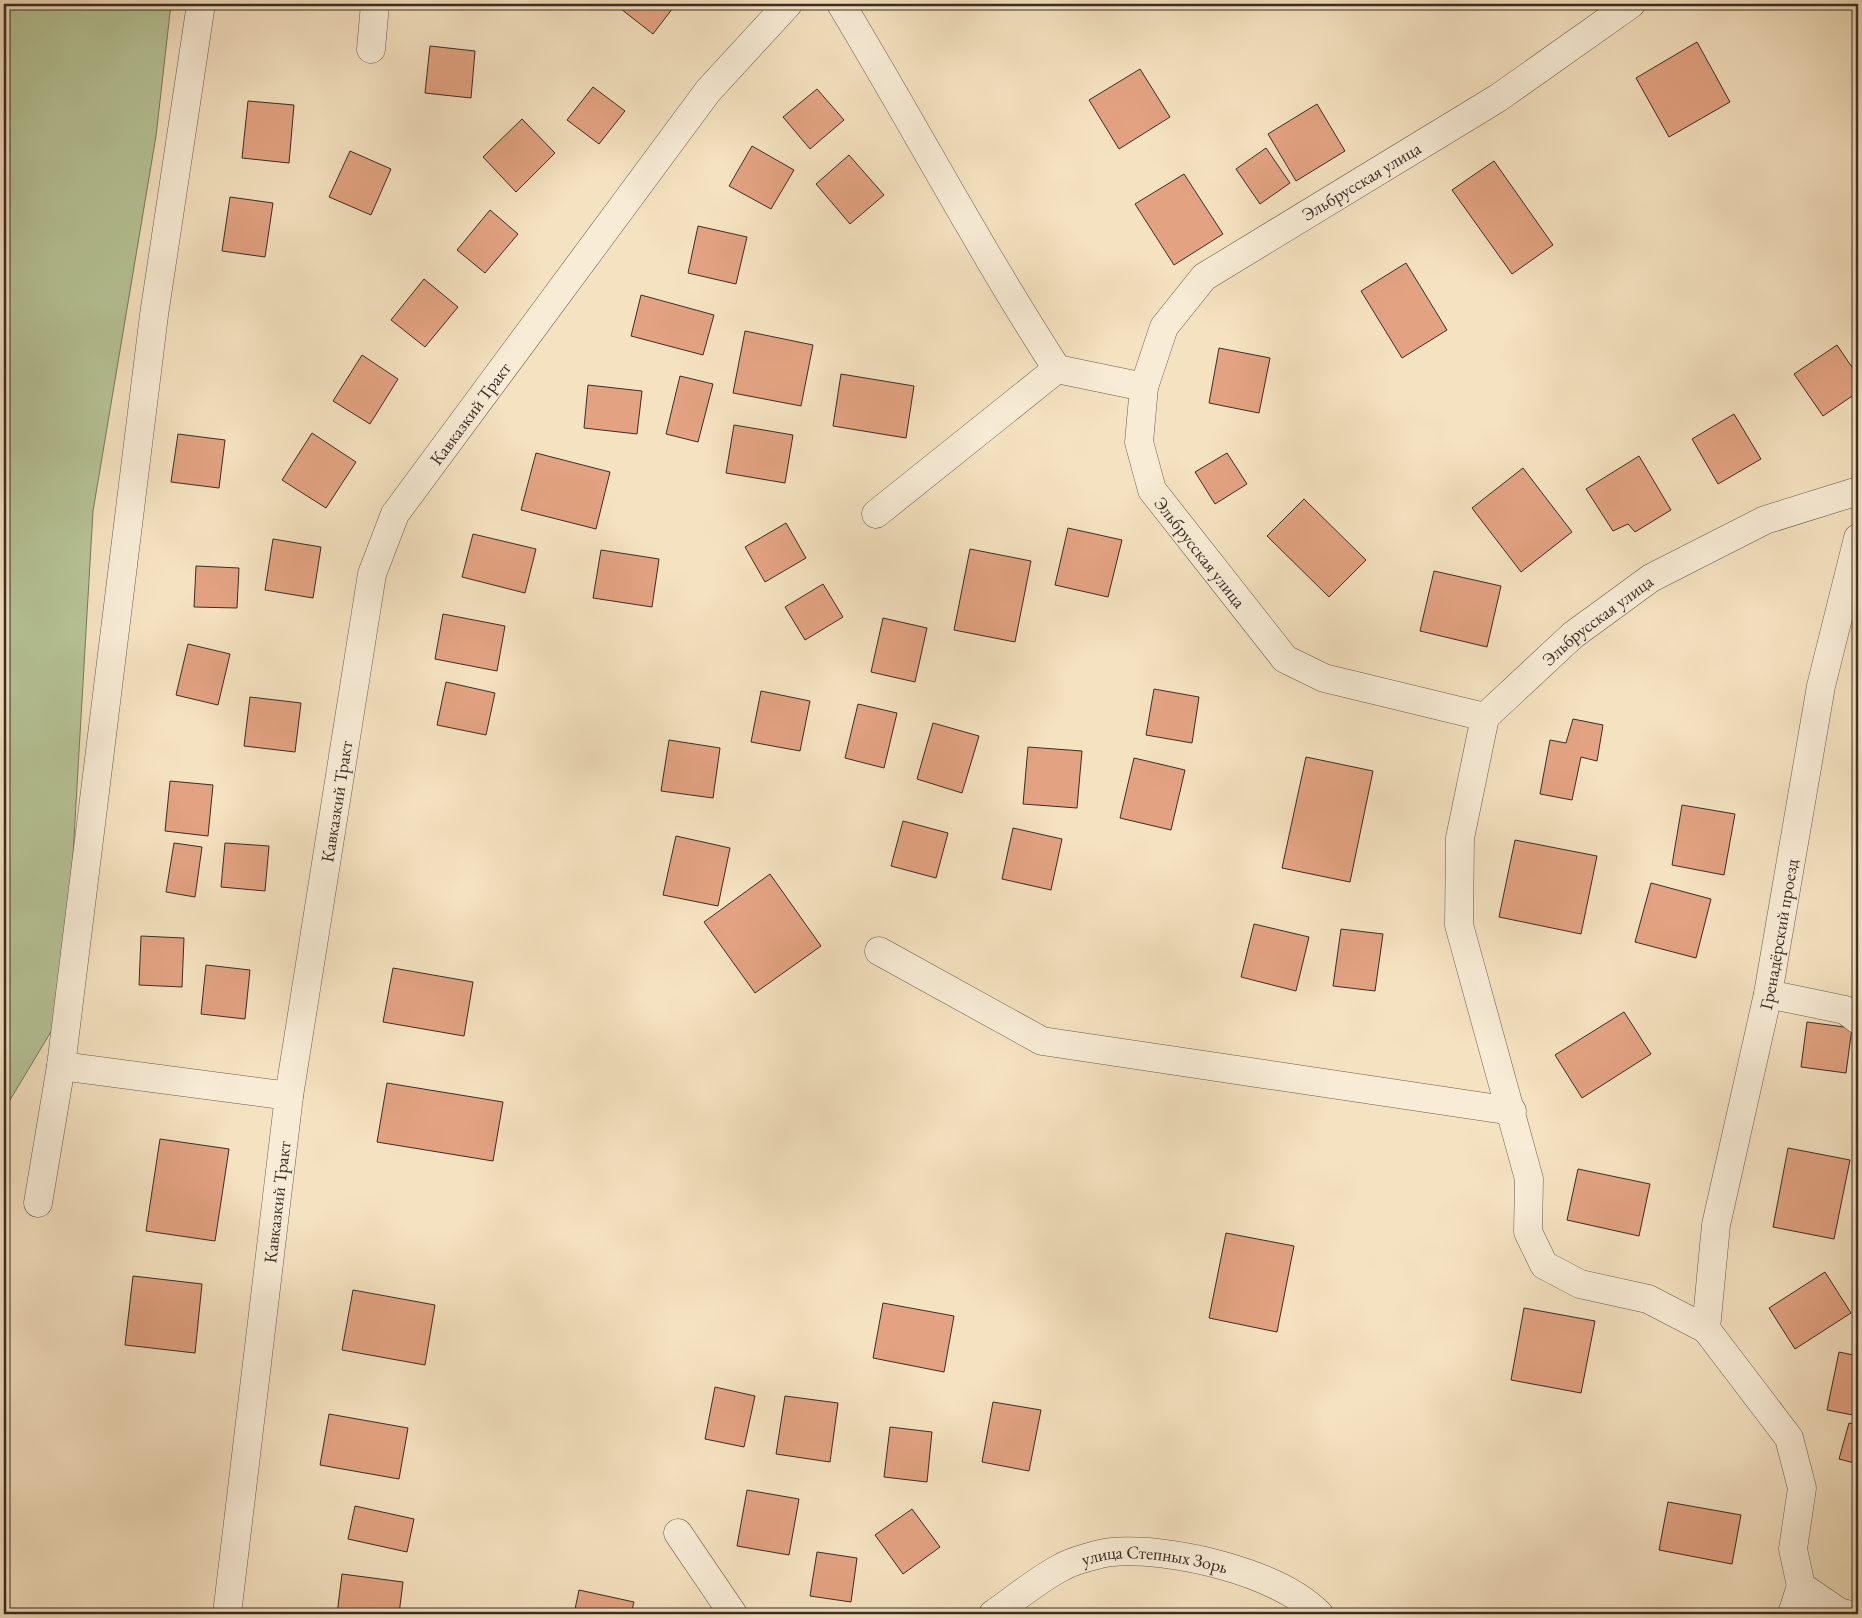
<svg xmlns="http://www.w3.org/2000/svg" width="1862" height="1618" viewBox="0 0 1862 1618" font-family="'EB Garamond',serif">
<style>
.green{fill:#b6c497;stroke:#78785e}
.building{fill:#e3a382;stroke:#3b2c26}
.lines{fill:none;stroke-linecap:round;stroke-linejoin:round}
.minor-casing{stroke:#6a5a4c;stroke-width:29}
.minor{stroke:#f8ecd6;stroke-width:28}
.labels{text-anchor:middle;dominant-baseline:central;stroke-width:4;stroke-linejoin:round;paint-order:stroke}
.street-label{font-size:18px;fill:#3b2c26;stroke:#f8ecd6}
</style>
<rect width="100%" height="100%" fill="#f5e2c0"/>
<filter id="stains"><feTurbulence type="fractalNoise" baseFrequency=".004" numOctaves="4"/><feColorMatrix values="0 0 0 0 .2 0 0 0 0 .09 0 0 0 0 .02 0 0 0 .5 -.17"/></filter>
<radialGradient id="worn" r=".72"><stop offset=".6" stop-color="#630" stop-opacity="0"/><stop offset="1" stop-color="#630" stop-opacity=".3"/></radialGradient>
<path class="green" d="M 4,4 L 171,4 L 156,136 L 93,511 L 64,1010 L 4,1110 Z"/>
<path class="building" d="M 625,4 L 676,4 L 653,34 L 621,9 Z
M 1697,42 L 1730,102 L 1669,137 L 1636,78 Z
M 430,46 L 475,51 L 471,98 L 425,93 Z
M 1140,69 L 1170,117 L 1119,149 L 1089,100 Z
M 593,87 L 625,111 L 599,144 L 567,120 Z
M 817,89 L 844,120 L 810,149 L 783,117 Z
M 248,101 L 294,105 L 289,163 L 242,158 Z
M 1317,104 L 1345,151 L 1296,181 L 1268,134 Z
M 522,119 L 555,153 L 516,192 L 483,157 Z
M 752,146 L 794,170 L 771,209 L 729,186 Z
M 1266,148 L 1290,183 L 1260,204 L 1236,169 Z
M 350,151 L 391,169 L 371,215 L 329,197 Z
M 849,155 L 884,195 L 850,224 L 816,184 Z
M 1494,161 L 1553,245 L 1512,274 L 1452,190 Z
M 1184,174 L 1223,234 L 1174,265 L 1135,204 Z
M 230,197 L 273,203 L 265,257 L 222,251 Z
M 490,210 L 518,234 L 485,273 L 457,250 Z
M 698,226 L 747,237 L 736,284 L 688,273 Z
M 1406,263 L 1447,330 L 1402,358 L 1361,291 Z
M 424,279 L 458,307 L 425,347 L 391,320 Z
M 641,295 L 714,315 L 703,355 L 631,336 Z
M 745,331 L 813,345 L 801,406 L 733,393 Z
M 1837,345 L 1858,376 L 1858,392 L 1823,416 L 1794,374 Z
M 1219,348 L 1270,358 L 1259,413 L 1209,403 Z
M 362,355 L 398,379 L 370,424 L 333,401 Z
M 841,374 L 914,386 L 906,438 L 833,426 Z
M 680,376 L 713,384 L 698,442 L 666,434 Z
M 588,385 L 642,391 L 637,434 L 584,428 Z
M 1734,414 L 1761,459 L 1718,484 L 1692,439 Z
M 734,425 L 793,435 L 785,483 L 726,473 Z
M 312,433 L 356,462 L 326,508 L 282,480 Z
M 178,434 L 225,440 L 219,488 L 171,482 Z
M 536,453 L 610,472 L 596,529 L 521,510 Z
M 1227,453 L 1247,484 L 1215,504 L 1195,472 Z
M 1639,456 L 1671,510 L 1635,532 L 1628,524 L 1613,531 L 1586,489 Z
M 1523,468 L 1572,532 L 1521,572 L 1472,508 Z
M 1304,499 L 1366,560 L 1329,597 L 1267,536 Z
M 786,523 L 806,558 L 765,582 L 745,547 Z
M 1068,528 L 1122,540 L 1108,597 L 1055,585 Z
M 473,534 L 536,549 L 525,593 L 462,577 Z
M 273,539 L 321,547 L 313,598 L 265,590 Z
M 970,549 L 1031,561 L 1015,642 L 954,630 Z
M 601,550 L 659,559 L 652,607 L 593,598 Z
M 196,566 L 239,568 L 237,608 L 194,607 Z
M 1434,571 L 1501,586 L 1487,647 L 1420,631 Z
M 823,584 L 843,617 L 805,640 L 785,607 Z
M 443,614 L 505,626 L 497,671 L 435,659 Z
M 883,618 L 927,628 L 915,682 L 871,672 Z
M 188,644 L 230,654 L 218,705 L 176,695 Z
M 446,682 L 495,693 L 486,735 L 437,725 Z
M 1154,689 L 1199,697 L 1192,743 L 1146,735 Z
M 761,691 L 810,701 L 800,751 L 751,742 Z
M 250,697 L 301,703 L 295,752 L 244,746 Z
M 858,704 L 897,713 L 884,768 L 845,758 Z
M 1573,719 L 1603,725 L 1597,761 L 1581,757 L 1572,800 L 1540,794 L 1550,740 L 1566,743 Z
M 933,723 L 979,736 L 962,793 L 917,779 Z
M 669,740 L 720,748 L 713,798 L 661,791 Z
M 1028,747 L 1082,751 L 1077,808 L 1023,804 Z
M 1306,757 L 1373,771 L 1350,882 L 1282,868 Z
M 1134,758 L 1185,770 L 1171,830 L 1120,818 Z
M 170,781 L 213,785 L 208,836 L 165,831 Z
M 1682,805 L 1735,814 L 1724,875 L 1672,865 Z
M 903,821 L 948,833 L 936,878 L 891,866 Z
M 1013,828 L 1062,839 L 1051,890 L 1002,879 Z
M 676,836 L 730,848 L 718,906 L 663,895 Z
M 1515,840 L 1597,856 L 1581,934 L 1499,917 Z
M 174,843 L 202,847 L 195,897 L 166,892 Z
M 225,843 L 269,846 L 265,891 L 221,887 Z
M 770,874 L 821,946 L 755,993 L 704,922 Z
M 1651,883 L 1711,899 L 1696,958 L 1635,942 Z
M 1254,924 L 1309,937 L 1296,991 L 1241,977 Z
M 1858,925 L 1858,954 L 1853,953 Z
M 1341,929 L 1383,934 L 1375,991 L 1333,986 Z
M 141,936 L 184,938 L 182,987 L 139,985 Z
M 206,965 L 250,970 L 245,1019 L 201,1014 Z
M 393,968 L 473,982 L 464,1036 L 383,1022 Z
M 1624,1012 L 1651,1054 L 1582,1098 L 1555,1055 Z
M 1807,1022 L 1852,1028 L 1846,1073 L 1801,1067 Z
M 387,1083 L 503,1102 L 493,1161 L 377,1142 Z
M 160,1139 L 229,1149 L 215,1241 L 146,1231 Z
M 1788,1148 L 1850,1160 L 1834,1239 L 1773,1227 Z
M 1578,1169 L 1650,1184 L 1639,1236 L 1567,1220 Z
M 1226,1233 L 1294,1246 L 1277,1332 L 1209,1318 Z
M 1825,1272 L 1851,1313 L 1795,1349 L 1769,1308 Z
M 133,1276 L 202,1284 L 195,1353 L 125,1345 Z
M 353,1290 L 435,1305 L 425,1365 L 342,1350 Z
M 883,1303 L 954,1316 L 944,1372 L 873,1358 Z
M 1524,1308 L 1595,1321 L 1581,1393 L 1511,1380 Z
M 1839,1352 L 1858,1356 L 1858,1416 L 1827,1410 Z
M 715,1387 L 755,1396 L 744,1447 L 705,1439 Z
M 785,1396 L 838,1403 L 830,1462 L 776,1454 Z
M 993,1402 L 1041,1410 L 1029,1471 L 982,1462 Z
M 329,1414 L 408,1428 L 399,1479 L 320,1465 Z
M 1849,1423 L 1858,1425 L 1858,1464 L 1839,1459 Z
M 890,1427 L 932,1432 L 927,1482 L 884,1477 Z
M 747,1490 L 799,1499 L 789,1555 L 737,1546 Z
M 1668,1502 L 1741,1515 L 1732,1564 L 1659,1550 Z
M 355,1506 L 414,1519 L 407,1552 L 348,1539 Z
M 912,1509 L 940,1547 L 903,1574 L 875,1535 Z
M 817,1552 L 857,1558 L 851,1602 L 810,1596 Z
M 342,1574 L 403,1582 L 399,1614 L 337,1614 Z
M 579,1590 L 634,1602 L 631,1614 L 574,1614 Z"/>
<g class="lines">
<defs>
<g id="minor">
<path d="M 841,4 C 914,125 980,250 1057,369 L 1144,387"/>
<path id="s1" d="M 1631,4 L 1498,98 L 1204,277 L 1164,327 L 1144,387 L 1139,442 L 1152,490 L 1285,659 L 1324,678 L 1485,717 L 1573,635 L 1651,578 L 1765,520 L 1858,491"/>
<path d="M 371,49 L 375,4"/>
<path d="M 876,514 L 1057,369"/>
<path d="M 1485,717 L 1460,838 L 1459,925 L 1529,1179 L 1528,1232 L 1544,1265 L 1580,1284 L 1648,1299 L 1706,1329 L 1789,1438 L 1802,1488 L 1793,1549 L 1801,1586 L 1839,1612 L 1847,1614"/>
<path d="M 879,951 L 1042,1041 L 1512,1111"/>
<path d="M 1768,994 L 1845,1010 L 1858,1020"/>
<path d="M 61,1066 L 289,1096"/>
<path d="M 38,1203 L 61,1066 L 154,315 L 201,4"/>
<path id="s2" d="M 1706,1329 L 1716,1225 L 1768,994 L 1821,686 L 1858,538"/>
<path d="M 678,1533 L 733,1614"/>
<path id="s3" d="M 227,1614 L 289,1096 L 372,574 L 395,514 L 708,91 L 788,4"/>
<path id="s4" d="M 993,1614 C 1015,1599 1037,1580 1062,1567 C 1072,1561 1101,1553 1112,1552 C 1170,1547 1278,1572 1319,1614"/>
<path d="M 1792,1614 L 1801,1586"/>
</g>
</defs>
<use href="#minor" class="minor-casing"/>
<use href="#minor" class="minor"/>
</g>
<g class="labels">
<g class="street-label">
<text transform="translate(1361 181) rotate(-31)">Эльбрусская улица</text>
<text stroke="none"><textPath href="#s3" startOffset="1240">Кавказкий Тракт</textPath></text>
<text stroke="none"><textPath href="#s1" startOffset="818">Эльбрусская улица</textPath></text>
<text stroke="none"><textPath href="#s1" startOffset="1312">Эльбрусская улица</textPath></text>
<text stroke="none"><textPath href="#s3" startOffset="820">Кавказкий Тракт</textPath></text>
<text stroke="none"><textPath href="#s2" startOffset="402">Гренадёрский проезд</textPath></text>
<text stroke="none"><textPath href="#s3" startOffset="415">Кавказкий Тракт</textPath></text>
<text stroke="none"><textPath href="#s4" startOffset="179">улица Степных Зорь</textPath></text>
</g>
</g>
<rect width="1862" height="1618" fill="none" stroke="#f5e2c0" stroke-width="20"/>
<rect x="5" y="5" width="1852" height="1608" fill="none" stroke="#3b2c26" stroke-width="2.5"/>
<rect x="10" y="10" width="1842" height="1598" fill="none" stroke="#3b2c26"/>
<rect width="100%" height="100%" filter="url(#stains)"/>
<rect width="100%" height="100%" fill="url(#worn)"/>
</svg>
